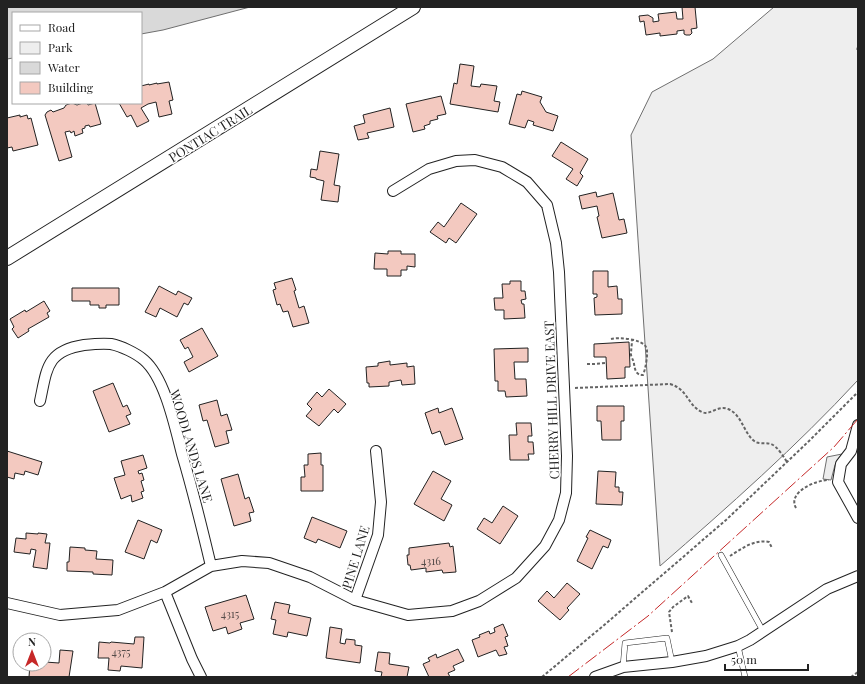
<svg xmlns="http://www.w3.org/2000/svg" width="865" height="684" viewBox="0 0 865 684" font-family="'Playfair Display',serif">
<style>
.green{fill:#eee;stroke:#6f6f6f}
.parking{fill:#ededed;stroke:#6f6f6f}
.water{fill:#d9d9d9;stroke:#6f6f6f}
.building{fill:#f3c9c0;stroke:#222}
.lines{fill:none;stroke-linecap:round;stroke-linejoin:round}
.service-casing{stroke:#222;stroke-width:6}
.minor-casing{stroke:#222;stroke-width:12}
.secondary-casing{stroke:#222;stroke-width:16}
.path{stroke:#646464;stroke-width:2;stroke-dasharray:3 2;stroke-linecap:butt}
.service{stroke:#fff;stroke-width:5}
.minor{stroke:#fff;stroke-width:10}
.secondary{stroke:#fff;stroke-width:14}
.power{stroke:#c62828;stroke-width:1;stroke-dasharray:14 3 2 3;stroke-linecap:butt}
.labels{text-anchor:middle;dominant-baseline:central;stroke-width:3;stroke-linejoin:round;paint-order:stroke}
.number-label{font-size:11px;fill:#564c4a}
.street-label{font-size:13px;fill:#222;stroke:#fff}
</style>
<rect width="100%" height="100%" fill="#fff"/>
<path class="green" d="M 774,7 L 858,7 L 858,380 C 797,446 728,507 660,566 L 631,135 L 652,92 L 713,59 Z"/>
<path class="parking" d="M 842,454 L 835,465 L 831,480 L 823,479 L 827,457 Z"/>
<path class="water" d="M 7,7 L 250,7 L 163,30 L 141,34 L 141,13 L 13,13 L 13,58 L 7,59 Z"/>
<path class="building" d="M 682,7 L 695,7 L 697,28 L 691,29 L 692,33 L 690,35 L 686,35 L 684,34 L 684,30 L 677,31 L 677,34 L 660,36 L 660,33 L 646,35 L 644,21 L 640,22 L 639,16 L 648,15 L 653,18 L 653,22 L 659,21 L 658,14 L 676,12 L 677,19 L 683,19 Z
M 460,64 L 474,66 L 471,86 L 480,87 L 481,84 L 497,86 L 494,101 L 500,102 L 498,112 L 450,104 L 454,83 L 457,84 Z
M 169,82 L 173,100 L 169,101 L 172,114 L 159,117 L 156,102 L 148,104 L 141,108 L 149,121 L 137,127 L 131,115 L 127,117 L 119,103 L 141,103 L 141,86 L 149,84 L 149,85 L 157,83 L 157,84 Z
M 522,91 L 542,97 L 540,102 L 546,112 L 558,116 L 553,131 L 533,125 L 534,122 L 528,120 L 525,128 L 509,124 L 517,94 L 521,95 Z
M 441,96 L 446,114 L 437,116 L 438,119 L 430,121 L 430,124 L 424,126 L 425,129 L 413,132 L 406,104 Z
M 72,103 L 77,105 L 83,103 L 87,103 L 88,105 L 95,103 L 101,124 L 90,127 L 89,125 L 85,126 L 85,128 L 82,129 L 83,133 L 75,136 L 74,131 L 71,133 L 70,131 L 65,132 L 72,157 L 59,161 L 45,115 L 47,112 L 51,110 L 53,112 L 64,108 L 66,105 Z
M 390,108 L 394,127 L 367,133 L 369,138 L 358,140 L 354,126 L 365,123 L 363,115 Z
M 20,115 L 20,117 L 27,115 L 28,119 L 31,118 L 38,145 L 13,151 L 12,147 L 7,148 L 7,118 Z
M 561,142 L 588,159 L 580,173 L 583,176 L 577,186 L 566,179 L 573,169 L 552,156 Z
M 320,151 L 339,154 L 334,185 L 340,186 L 338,202 L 321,200 L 324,181 L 316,179 L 316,178 L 310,177 L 311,169 L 317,170 Z
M 596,192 L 597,197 L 613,193 L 619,220 L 624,219 L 627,233 L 602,238 L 597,217 L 599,216 L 597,206 L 582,209 L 579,196 Z
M 461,203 L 477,214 L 456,243 L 449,238 L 446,243 L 430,232 L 438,222 L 444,227 Z
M 388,251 L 401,251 L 401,254 L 415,254 L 415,267 L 407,266 L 407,270 L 401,270 L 401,276 L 387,276 L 387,269 L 374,269 L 375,253 L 388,254 Z
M 593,271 L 608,271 L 608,287 L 617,286 L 618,299 L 622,299 L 622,314 L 595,315 L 594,298 L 597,297 L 597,294 L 593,294 Z
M 292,278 L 296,290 L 294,291 L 299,308 L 304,306 L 309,323 L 293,327 L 288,311 L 283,312 L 280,304 L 277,305 L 273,290 L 276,289 L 274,283 Z
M 510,281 L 521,281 L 521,291 L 525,291 L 526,299 L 521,300 L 522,304 L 524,304 L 525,318 L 504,319 L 504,310 L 495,310 L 494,298 L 503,298 L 502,284 L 510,284 Z
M 159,286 L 176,295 L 178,291 L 192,298 L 188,305 L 184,303 L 177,317 L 160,308 L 156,317 L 145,312 Z
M 72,288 L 119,288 L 119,305 L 106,305 L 106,308 L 99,308 L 99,305 L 90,305 L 90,301 L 72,301 Z
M 44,301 L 50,311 L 47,313 L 49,317 L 28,329 L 29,331 L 18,338 L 12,329 L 14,327 L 10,319 L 25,310 L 26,312 Z
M 202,328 L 218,356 L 189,372 L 184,362 L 193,357 L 188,347 L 185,349 L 180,340 Z
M 629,342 L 630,367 L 625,367 L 625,378 L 607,379 L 606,357 L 594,357 L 594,344 Z
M 528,348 L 528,362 L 514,362 L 515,379 L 526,379 L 527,396 L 506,397 L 505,391 L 498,391 L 498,381 L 495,381 L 494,349 Z
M 390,361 L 390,365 L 407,363 L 407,367 L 414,366 L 415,384 L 402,385 L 401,380 L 389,382 L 389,386 L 369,387 L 369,383 L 367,383 L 366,367 L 378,366 L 378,363 Z
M 113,383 L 123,407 L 127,405 L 131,414 L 126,416 L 130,424 L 109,432 L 93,391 Z
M 329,389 L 346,404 L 338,413 L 334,409 L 319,426 L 306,416 L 312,409 L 307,404 L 317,392 L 322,397 Z
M 217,400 L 221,416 L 227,414 L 232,430 L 226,431 L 229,443 L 215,447 L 207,420 L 203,421 L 199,405 Z
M 597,406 L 624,406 L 624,421 L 621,421 L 621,440 L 602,440 L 601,421 L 597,421 Z
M 438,408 L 439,413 L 452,408 L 463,439 L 445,445 L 440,431 L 432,434 L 425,413 Z
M 516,423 L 531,423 L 532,436 L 528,436 L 528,442 L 533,442 L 534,454 L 528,454 L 529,460 L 510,460 L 509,435 L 517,435 Z
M 7,451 L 42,462 L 38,475 L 25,471 L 24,475 L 15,473 L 14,479 L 7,477 Z
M 321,453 L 321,465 L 323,465 L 323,491 L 301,491 L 301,477 L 305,477 L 304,465 L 308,465 L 308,454 Z
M 143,455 L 147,468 L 138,471 L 139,474 L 142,473 L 144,480 L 141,481 L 144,491 L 141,492 L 143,498 L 132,502 L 131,495 L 121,499 L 114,478 L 125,475 L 121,461 Z
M 433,471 L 451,481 L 441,499 L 452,505 L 444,521 L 414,504 Z
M 598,471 L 616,472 L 615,487 L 619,487 L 619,492 L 623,492 L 622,505 L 596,504 Z
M 238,474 L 245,499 L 249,497 L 254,512 L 249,513 L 251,521 L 234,526 L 221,479 Z
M 503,506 L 518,516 L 500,544 L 477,529 L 484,518 L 492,523 Z
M 312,517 L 347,531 L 340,548 L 318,539 L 316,543 L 304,538 Z
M 138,520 L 162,530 L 157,543 L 151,540 L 144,559 L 125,552 Z
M 590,530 L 611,540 L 608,548 L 603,546 L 592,569 L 577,561 L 588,538 L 586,537 Z
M 26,533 L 38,534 L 38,533 L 47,534 L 45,543 L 50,543 L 47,569 L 33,567 L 36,550 L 31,549 L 30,554 L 14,552 L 16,538 L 26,539 Z
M 449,543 L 450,547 L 453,546 L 456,572 L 443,573 L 442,570 L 426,572 L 426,568 L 411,570 L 410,565 L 408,565 L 407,555 L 409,555 L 409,548 Z
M 70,547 L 85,548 L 85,550 L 97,551 L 96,559 L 113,560 L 112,575 L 93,574 L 93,572 L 67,571 L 67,562 L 69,562 Z
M 567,583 L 580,594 L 567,608 L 569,610 L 560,620 L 538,601 L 547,591 L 554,598 Z
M 246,595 L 254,619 L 240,623 L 242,629 L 228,634 L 226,627 L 213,631 L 205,607 Z
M 275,602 L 290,605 L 288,613 L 311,618 L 307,636 L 288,632 L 287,637 L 273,634 L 276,620 L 271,619 Z
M 503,624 L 508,636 L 505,637 L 508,646 L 504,647 L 507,654 L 499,656 L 496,650 L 478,657 L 472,640 L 480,637 L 479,635 L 489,631 L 490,634 L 495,632 L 494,628 Z
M 330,627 L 342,629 L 340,643 L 345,644 L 346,639 L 355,640 L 355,645 L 362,646 L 360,663 L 326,658 Z
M 135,637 L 144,637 L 142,668 L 121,666 L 120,671 L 108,670 L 109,658 L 98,658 L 99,642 L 110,643 L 111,642 L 134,644 Z
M 458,649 L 464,661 L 453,666 L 455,670 L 448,673 L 450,677 L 429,677 L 423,664 L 430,661 L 428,658 L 436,654 L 437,658 Z
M 60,650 L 73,651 L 69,677 L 29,677 L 30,664 L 44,664 L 44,655 L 46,656 L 45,662 L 59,663 Z
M 378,652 L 390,653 L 389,664 L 409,667 L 407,677 L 381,677 L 382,672 L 375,671 Z"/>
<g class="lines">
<defs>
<path id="service" d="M 721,555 L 763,631
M 738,646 L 745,677
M 623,667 L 625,643 L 667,638 L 672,662"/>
<path id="minor" d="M 40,401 C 47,369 46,351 84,345 C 93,344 102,343 111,344 C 121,346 136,353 144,360 C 165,378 175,427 182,454 C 193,491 202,528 211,566
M 858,425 L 851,451 L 841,464 L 838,482 L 858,518
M 165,592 L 192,659 L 201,677
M 355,600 L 378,535 L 381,502 L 376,451
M 7,603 L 60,615 L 118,610 L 165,592 L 211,566 L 242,561 L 269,563 L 310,577 L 355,600 L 408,615 L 452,611 L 479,601 L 516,578 L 545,546 L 559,520 L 566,493 L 567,456 L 559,272 L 556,243 L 547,205 L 527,182 L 502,167 L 475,160 L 456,161 L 429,169 L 393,191
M 595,677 L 623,667 L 672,662 L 706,656 L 738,646 L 750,640 L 827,589 L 858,576"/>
<path id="secondary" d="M 7,258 L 413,7"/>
</defs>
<use href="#service" class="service-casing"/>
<use href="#minor" class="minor-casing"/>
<use href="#secondary" class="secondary-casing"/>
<path class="path" d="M 858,47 L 857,50 L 858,50
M 611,339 C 619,337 642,339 646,347 C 649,352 645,371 643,375 C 636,375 635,370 634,364 C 634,361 632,359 631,355 C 631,350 632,344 632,339
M 587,364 L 594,364 L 606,363
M 575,388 L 670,384 C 688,389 687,405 702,412 C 710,416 717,405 728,409 C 742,415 743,431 753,440 C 758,445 764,442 771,444 C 777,446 783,456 787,462
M 796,508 C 787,492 816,480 829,480
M 730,556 C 741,549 754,539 769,542 L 772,548
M 672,632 L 669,612 L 673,607 L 688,596 L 692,603
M 542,677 L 603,626 L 726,520 L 809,441 L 858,392
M 851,677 L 858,672"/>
<use href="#service" class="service"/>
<use href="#minor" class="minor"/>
<use href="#secondary" class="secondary"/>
<path class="power" d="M 568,677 L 648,616 L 834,447 L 858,419"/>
</g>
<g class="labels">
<g class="number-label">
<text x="431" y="560">4316</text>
<text x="230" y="613">4315</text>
<text x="121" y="651">4375</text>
</g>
<g class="street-label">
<text transform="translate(210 133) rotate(-32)">PONTIAC TRAIL</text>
<text transform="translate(551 400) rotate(-92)">CHERRY HILL DRIVE EAST</text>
<text transform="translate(192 446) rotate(73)">WOODLANDS LANE</text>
<text transform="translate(355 557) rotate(-73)">PINE LANE</text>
</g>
</g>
<rect width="865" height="684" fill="none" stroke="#222222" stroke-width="16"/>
<rect x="12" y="12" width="130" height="92" fill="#ffffff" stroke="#a7a7a7"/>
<rect x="20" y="25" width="20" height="6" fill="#ffffff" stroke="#a7a7a7"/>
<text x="48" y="32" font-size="12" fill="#222222">Road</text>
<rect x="20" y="42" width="20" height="12" fill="#eeeeee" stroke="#a7a7a7"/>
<text x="48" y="52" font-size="12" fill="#222222">Park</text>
<rect x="20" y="62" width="20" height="12" fill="#d9d9d9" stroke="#a7a7a7"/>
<text x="48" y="72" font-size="12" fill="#222222">Water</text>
<rect x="20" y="82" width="20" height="12" fill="#f3c9c0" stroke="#a7a7a7"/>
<text x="48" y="92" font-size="12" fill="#222222">Building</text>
<g transform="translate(32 652)"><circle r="19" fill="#ffffff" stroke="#a7a7a7"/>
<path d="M0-3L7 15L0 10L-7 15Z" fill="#c62828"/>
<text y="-6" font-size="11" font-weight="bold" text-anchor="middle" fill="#222222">N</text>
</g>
<path d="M725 664v6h83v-6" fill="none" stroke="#222222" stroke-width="2"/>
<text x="731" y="664" font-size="12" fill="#222222" stroke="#ffffff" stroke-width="3" paint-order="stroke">50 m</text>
</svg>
